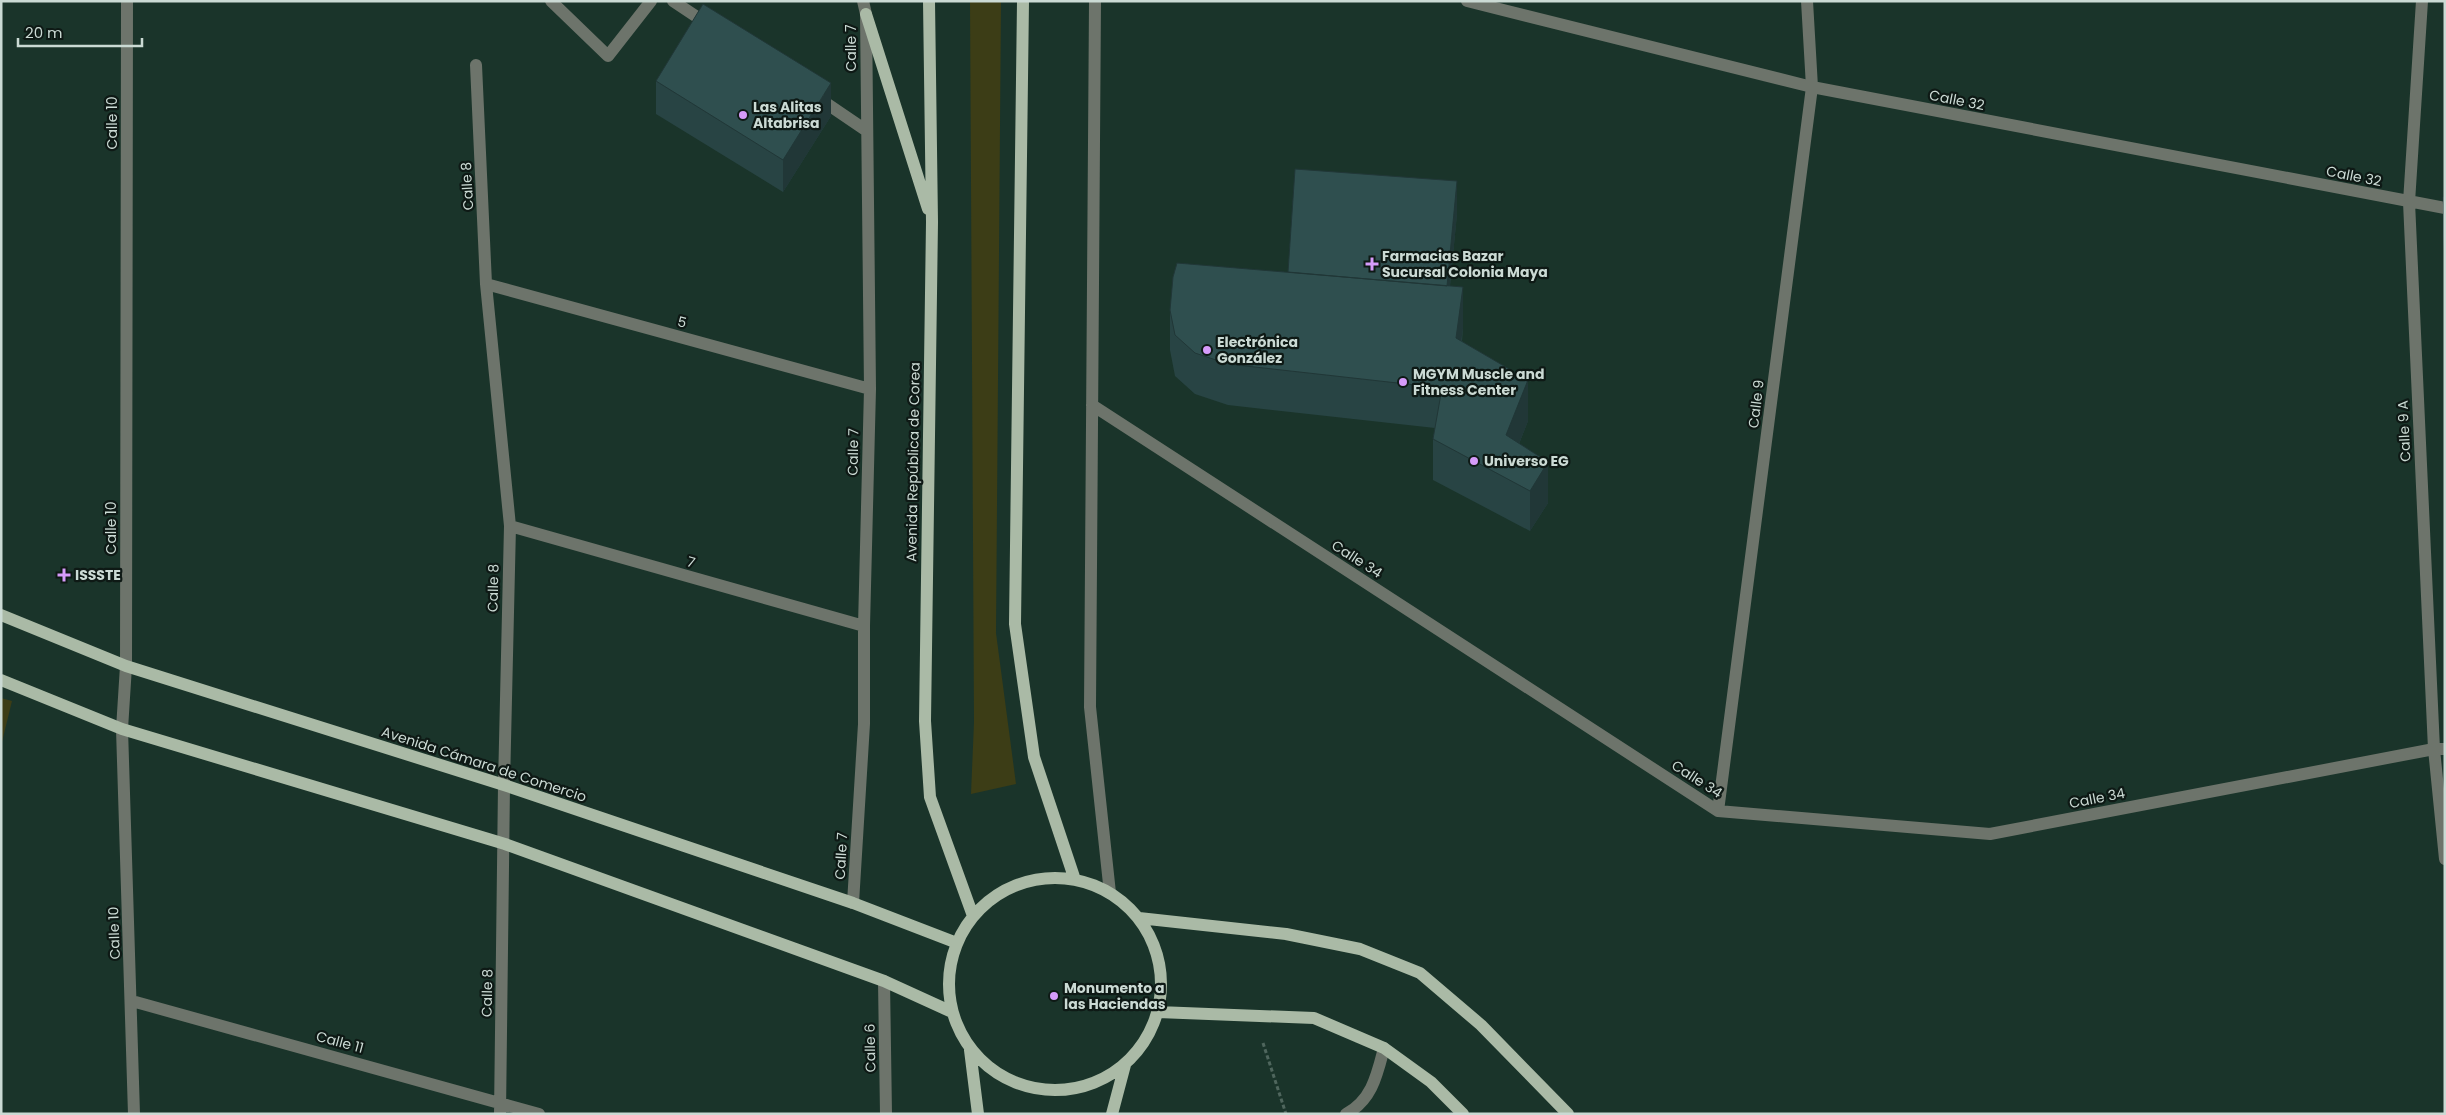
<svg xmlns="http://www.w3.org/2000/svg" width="2446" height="1115" viewBox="0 0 2446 1115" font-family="Poppins,sans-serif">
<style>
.green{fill:#3c3d16}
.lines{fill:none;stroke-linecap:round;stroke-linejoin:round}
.path{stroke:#4f665d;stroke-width:3;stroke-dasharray:4 2.5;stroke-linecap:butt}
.minor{stroke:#6d746b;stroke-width:12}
.major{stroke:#aabaa6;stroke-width:12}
.wall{fill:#284444}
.shaded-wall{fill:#213737}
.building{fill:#2f4f4f;stroke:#213737}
.poi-dot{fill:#d69bfa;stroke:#0e1915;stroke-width:2}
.labels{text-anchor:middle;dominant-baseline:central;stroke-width:4.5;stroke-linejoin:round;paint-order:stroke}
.street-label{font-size:14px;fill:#cbdad4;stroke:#0e1915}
.poi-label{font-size:14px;font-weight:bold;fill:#cbdad4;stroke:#0e1915;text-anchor:start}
</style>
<rect width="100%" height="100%" fill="#1a342a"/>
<path class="green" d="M 970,1 L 1001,1 L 996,633 L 1016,784 L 971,794 L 974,722 Z
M 1,698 L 12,701 L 1,746 Z"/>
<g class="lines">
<path class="path" d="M 1263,1043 L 1286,1114"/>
<path class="minor" d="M 127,1 L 126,666 L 122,729 L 134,1114
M 551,1 L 608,56 L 651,1
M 673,1 L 709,25
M 1095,1 L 1090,707 L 1110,893
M 1467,1 L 1812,87 L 2445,208
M 2422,1 L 2409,202 L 2434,749 L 2445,859
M 476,65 L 486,284 L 510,526 L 504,785 L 500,1114
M 817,97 L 867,131
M 486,284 L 870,389
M 1092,405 L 1718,811 L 1990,834 L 2434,749 L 2445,749
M 510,526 L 864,626
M 1718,811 L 1812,87 L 1807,1
M 853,903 L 864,724 L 864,626 L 870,389 L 866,14 L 863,1
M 884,981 L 886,1114
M 132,1001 L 539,1114
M 1346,1114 C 1372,1100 1377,1075 1384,1048"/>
<path class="major" d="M 929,1 L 932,222 L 925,721 L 930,797 L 973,916
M 1023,1 L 1015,624 L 1034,757 L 1075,880
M 866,14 L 928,209
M 1,615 L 126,666 L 504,785 L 853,903 L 957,943
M 1,680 L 122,729 L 505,844 L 884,981 L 952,1012
M949 984a106 106 0 1 1 212 0a106 106 0 1 1-212 0Z
M 1139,918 L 1286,934 L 1360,949 L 1420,973 L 1481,1025 L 1568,1114
M 1158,1012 L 1314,1018 L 1384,1048 L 1431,1082 L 1463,1114
M 970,1050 L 978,1114
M 1112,1114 L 1125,1065"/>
</g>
<path class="wall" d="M 656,81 L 831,116 L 783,192 L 656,114 Z
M 2443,197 L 2445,197 L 2445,267 L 2443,237 Z
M 1457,214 L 1450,286 L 1463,328 L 1462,341 L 1528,421 L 1519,444 L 1548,503 L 1530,531 L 1433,480 L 1433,439 L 1435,428 L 1228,405 L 1195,394 L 1175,376 L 1170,350 L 1170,310 L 1288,272 Z"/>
<path class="shaded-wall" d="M 831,83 L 831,116 L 783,192 L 783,160 Z
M 1457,181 L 1457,214 L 1446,327 L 1446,295 Z
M 1463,287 L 1463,328 L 1456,378 L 1456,338 Z
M 1528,380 L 1528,421 L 1506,476 L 1506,435 Z
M 1548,462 L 1548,503 L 1530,531 L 1530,491 Z"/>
<path class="building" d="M 703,4 L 831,83 L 783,160 L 656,81 Z
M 1295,169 L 1457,181 L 1447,286 L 1288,272 Z
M 2443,197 L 2445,197 L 2445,227 Z
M 1177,263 L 1463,287 L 1456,338 L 1528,380 L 1506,435 L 1548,462 L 1530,491 L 1433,439 L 1442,388 L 1228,364 L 1195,353 L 1175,335 L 1170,310 L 1173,277 Z"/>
<g class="poi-dot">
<circle cx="743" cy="115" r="5"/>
<path d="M1369.5 256.5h5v5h5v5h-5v5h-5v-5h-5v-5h5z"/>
<circle cx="1207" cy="350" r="5"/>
<circle cx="1403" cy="382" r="5"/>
<circle cx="1474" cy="461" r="5"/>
<path d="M61.5 567.5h5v5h5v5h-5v5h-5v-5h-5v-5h5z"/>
<circle cx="1054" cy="996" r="5"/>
</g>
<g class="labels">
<g class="street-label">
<text transform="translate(851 48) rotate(-90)">Calle 7</text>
<text transform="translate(1957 100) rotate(11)">Calle 32</text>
<text transform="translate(112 123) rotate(-90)">Calle 10</text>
<text transform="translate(2354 176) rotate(11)">Calle 32</text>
<text transform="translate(467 186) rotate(-93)">Calle 8</text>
<text transform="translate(682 322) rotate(15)">5</text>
<text transform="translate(1756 404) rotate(-83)">Calle 9</text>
<text transform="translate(2404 431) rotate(-93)">Calle 9 A</text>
<text transform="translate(853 452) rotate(-89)">Calle 7</text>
<text transform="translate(913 462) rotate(-89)">Avenida República de Corea</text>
<text transform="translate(111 528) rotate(-90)">Calle 10</text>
<text transform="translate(1357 559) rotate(33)">Calle 34</text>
<text transform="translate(691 562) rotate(16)">7</text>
<text transform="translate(493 588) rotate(-89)">Calle 8</text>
<text transform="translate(484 764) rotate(18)">Avenida Cámara de Comercio</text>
<text transform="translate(1697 779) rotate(33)">Calle 34</text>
<text transform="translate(2097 798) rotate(-11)">Calle 34</text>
<text transform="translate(841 856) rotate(-87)">Calle 7</text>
<text transform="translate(114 933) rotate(-92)">Calle 10</text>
<text transform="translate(487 993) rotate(-89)">Calle 8</text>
<text transform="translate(340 1042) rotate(15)">Calle 11</text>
<text transform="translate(870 1048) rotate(-91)">Calle 6</text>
</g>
<g class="poi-label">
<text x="753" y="107">Las Alitas<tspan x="753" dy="16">Altabrisa</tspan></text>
<text x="1382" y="256">Farmacias Bazar<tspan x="1382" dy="16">Sucursal Colonia Maya</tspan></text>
<text x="1217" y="342">Electrónica<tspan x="1217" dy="16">González</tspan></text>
<text x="1413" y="374">MGYM Muscle and<tspan x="1413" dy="16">Fitness Center</tspan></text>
<text x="1484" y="461">Universo EG</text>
<text x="75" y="575">ISSSTE</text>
<text x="1064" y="988">Monumento a<tspan x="1064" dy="16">las Haciendas</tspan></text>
</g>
</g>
<rect width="2446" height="1115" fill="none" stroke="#cbdad4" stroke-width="5"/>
<path d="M18 38v8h124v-8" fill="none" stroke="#cbdad4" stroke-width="2.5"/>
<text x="25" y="38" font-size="15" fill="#cbdad4" stroke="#0e1915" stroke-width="4" paint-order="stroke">20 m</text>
</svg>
